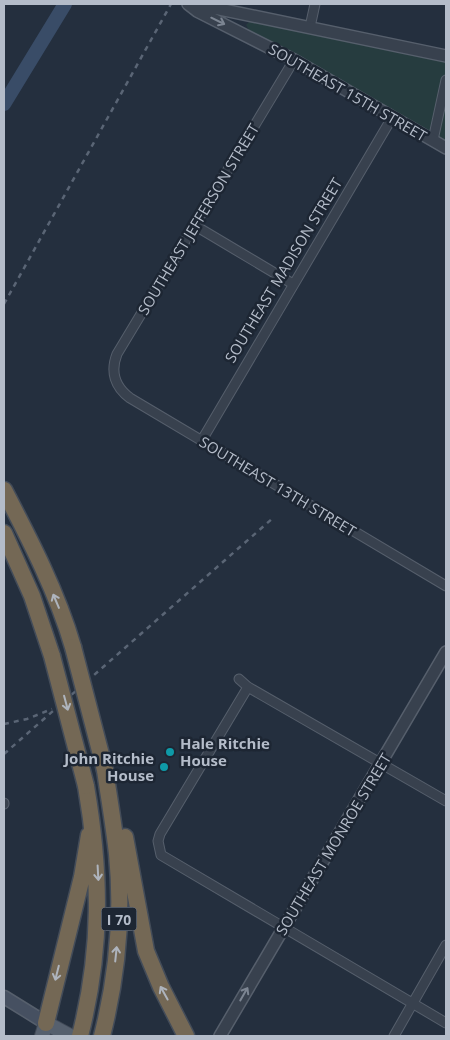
<svg xmlns="http://www.w3.org/2000/svg" width="450" height="1040" viewBox="0 0 450 1040" font-family="'Open Sans',sans-serif">
<style>
.green{fill:#263c3f}
.lines{fill:none;stroke-linecap:round;stroke-linejoin:round}
.river{stroke:#394c67;stroke-width:14}
.minor-casing{stroke:#565f6c;stroke-width:11}
.tertiary-casing{stroke:#565f6c;stroke-width:14}
.secondary-casing{stroke:#565f6c;stroke-width:15}
.primary-casing{stroke:#414a57;stroke-width:16}
.motorway-casing{stroke:#434c59;stroke-width:19}
.minor{stroke:#38414e;stroke-width:9}
.tertiary{stroke:#38414e;stroke-width:11}
.secondary{stroke:#465061;stroke-width:12}
.primary{stroke:#56606e;stroke-width:14}
.motorway{stroke:#746855;stroke-width:16}
.rail{stroke:#5a6575;stroke-width:2.5;stroke-dasharray:5 5;stroke-linecap:butt}
.motorway-bridge-casing{stroke:#434c59;stroke-width:19;stroke-linecap:butt}
.motorway-bridge{stroke:#746855;stroke-width:16}
.oneway{stroke:#7c8592}
.oneway2{stroke:#aeb4bd}
.culture-dot{fill:#0f9aa8;stroke:#1d2633;stroke-width:2}
.labels{text-anchor:middle;dominant-baseline:central;stroke-width:5;stroke-linejoin:round;paint-order:stroke}
.shield{fill:#1d2633;stroke:#878f9c;stroke-width:1}
.shield-label{font-size:14px;font-weight:bold;fill:#b4bcc9}
.street-label{font-size:15px;fill:#b4bcc9;stroke:#1d2633}
.poi-label{font-size:15px;font-weight:bold;fill:#b4bcc9;stroke:#1d2633;text-anchor:start}
</style>
<rect width="100%" height="100%" fill="#242f3e"/>
<path class="green" d="M 251,20 L 446,62 L 446,142 L 249,30 L 246,25 Z"/>
<g class="lines">
<path class="river" d="M 4,104 L 65,4"/>
<defs>
<path id="minor" d="M 310,27 L 315,4
M 294,60 L 117,354 C 110,372 115,387 130,398 L 446,586
M 433,140 L 446,80
M 194,225 L 293,284
M 202,440 L 393,116
M 239,679 L 248,687 L 446,801
M 248,687 L 160,834 L 158,841 L 161,855 L 446,1023
M 4,804 L 4,803
M 394,1036 L 446,945"/>
<path id="tertiary" d="M 188,4 L 197,11 L 294,60 L 446,148
M 195,4 L 446,56
M 220,1036 L 446,652"/>
<path id="secondary" d="M 4,997 L 46,1023"/>
<path id="primary" d="M 42,1036 L 46,1023 L 70,1036"/>
<path id="motorway" d="M 4,490 C 30,540 57,592 73,647
M 4,533 L 32,596 L 52,656
M 125,837 L 146,951 L 161,987 L 186,1036
M 46,1023 L 82,877 L 89,835
M 80,1036 C 102,950 101,873 86,786
M 102,1036 C 117,977 123,915 117,854 C 114,826 109,798 105,770"/>
</defs>
<use href="#minor" class="minor-casing"/>
<use href="#tertiary" class="tertiary-casing"/>
<use href="#secondary" class="secondary-casing"/>
<use href="#primary" class="primary-casing"/>
<use href="#motorway" class="motorway-casing"/>
<use href="#minor" class="minor"/>
<use href="#tertiary" class="tertiary"/>
<use href="#secondary" class="secondary"/>
<use href="#primary" class="primary"/>
<use href="#motorway" class="motorway"/>
<path class="rail" d="M 4,304 L 171,4
M 4,724 L 27,719 L 52,709
M 4,754 L 273,518"/>
<defs>
<path id="motorway-bridge" d="M 73,647 L 105,770
M 52,656 L 86,786"/>
</defs>
<use href="#motorway-bridge" class="motorway-bridge-casing"/>
<use href="#motorway-bridge" class="motorway-bridge"/>
</g>
<defs><path id="oneway-shaft" d="M-6 0H5M1.5-3L5.5 0L1.5 3" fill="none" stroke-width="1.6" stroke-linecap="round" stroke-linejoin="round" transform="scale(1.25)"/></defs>
<g class="oneway">
<use href="#oneway-shaft" transform="translate(218 21) rotate(26)"/>
<use href="#oneway-shaft" transform="translate(244 994) rotate(-60)"/>
</g>
<g class="oneway2">
<use href="#oneway-shaft" transform="translate(56 601) rotate(-113)"/>
<use href="#oneway-shaft" transform="translate(66 703) rotate(75)"/>
<use href="#oneway-shaft" transform="translate(98 873) rotate(87)"/>
<use href="#oneway-shaft" transform="translate(116 954) rotate(-84)"/>
<use href="#oneway-shaft" transform="translate(57 973) rotate(104)"/>
<use href="#oneway-shaft" transform="translate(164 993) rotate(-119)"/>
</g>
<g class="culture-dot">
<circle cx="170" cy="752" r="5"/>
<circle cx="164" cy="767" r="5"/>
</g>
<g class="labels">
<rect class="shield" x="101.5" y="907.5" width="35" height="23" rx="4"/>
<g class="shield-label">
<text x="119" y="919">I 70</text>
</g>
<g class="street-label">
<text transform="translate(348 92) rotate(30)">SOUTHEAST 15TH STREET</text>
<text transform="translate(198 219) rotate(-59)">SOUTHEAST JEFFERSON STREET</text>
<text transform="translate(283 270) rotate(-59)">SOUTHEAST MADISON STREET</text>
<text transform="translate(278 486) rotate(31)">SOUTHEAST 13TH STREET</text>
<text transform="translate(333 844) rotate(-59)">SOUTHEAST MONROE STREET</text>
</g>
<g class="poi-label">
<text x="180" y="743">Hale Ritchie<tspan x="180" dy="17">House</tspan></text>
<text x="154" y="758" text-anchor="end">John Ritchie<tspan x="154" dy="17">House</tspan></text>
</g>
</g>
<rect width="450" height="1040" fill="none" stroke="#b4bcc9" stroke-width="10"/>
</svg>
